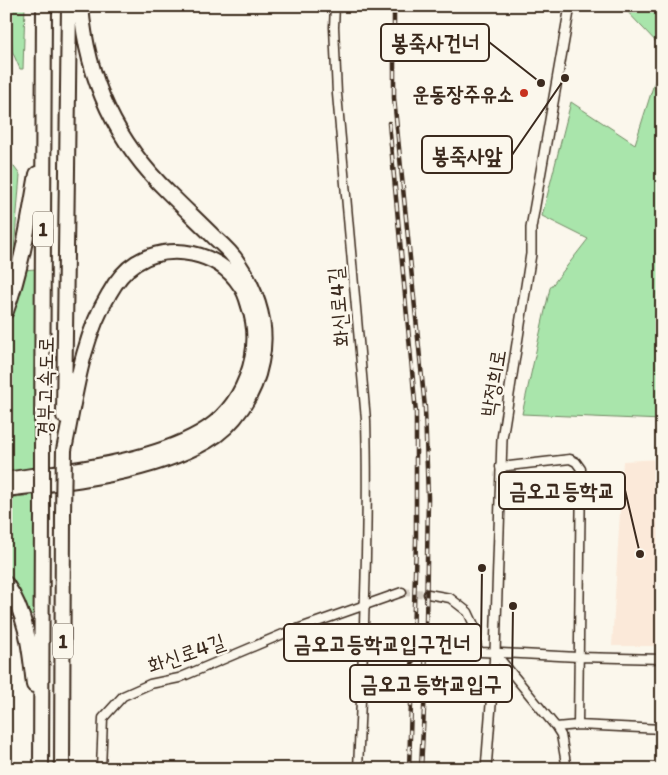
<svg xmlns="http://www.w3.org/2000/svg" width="668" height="775" viewBox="0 0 668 775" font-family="Itim,'Poor Story',sans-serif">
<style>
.built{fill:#fbe9d9}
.green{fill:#a9e5ab;stroke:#728864}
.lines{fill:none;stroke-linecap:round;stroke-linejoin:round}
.minor-tunnel{stroke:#d5cec3;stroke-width:8;stroke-dasharray:8 4;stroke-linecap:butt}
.minor-casing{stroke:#3b2a1e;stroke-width:11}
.tertiary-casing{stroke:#3b2a1e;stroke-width:12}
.motorway-casing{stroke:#3b2a1e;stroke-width:18}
.minor{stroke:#fbf7ec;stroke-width:8}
.tertiary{stroke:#fbf7ec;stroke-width:9}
.motorway{stroke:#fbf7ec;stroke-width:14}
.rail-casing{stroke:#3b2a1e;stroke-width:4.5}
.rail{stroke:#fbf7ec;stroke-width:2.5;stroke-dasharray:8;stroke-linecap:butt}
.motorway-bridge-casing{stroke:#3b2a1e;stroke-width:18;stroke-linecap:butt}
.motorway-bridge{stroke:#fbf7ec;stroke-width:14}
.poi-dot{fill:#c8321e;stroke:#fbf7ec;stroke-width:2}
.labels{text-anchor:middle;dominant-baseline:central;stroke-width:4.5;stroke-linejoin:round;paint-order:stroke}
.shield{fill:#fbf7ec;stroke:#75685c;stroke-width:1}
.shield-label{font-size:20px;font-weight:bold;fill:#3b2a1e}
.poi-label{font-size:21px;font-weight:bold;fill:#3b2a1e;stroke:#fbf7ec;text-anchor:end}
.street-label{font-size:21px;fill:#3b2a1e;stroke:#fbf7ec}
.leader{fill:none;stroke:#3b2a1e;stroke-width:2}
.callout-dot{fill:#3b2a1e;stroke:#fbf7ec;stroke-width:2}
.callout{fill:#fbf7ec;stroke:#3b2a1e;stroke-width:2}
.callout-label{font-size:22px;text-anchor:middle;font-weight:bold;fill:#3b2a1e}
</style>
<rect width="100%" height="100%" fill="#fbf7ec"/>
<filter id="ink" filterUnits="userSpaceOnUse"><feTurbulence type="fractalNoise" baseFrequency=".02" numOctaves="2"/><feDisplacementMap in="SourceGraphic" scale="10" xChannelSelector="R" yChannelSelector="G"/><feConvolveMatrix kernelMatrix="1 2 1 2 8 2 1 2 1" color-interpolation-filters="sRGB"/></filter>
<g filter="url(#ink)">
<path class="built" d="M 662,459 L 662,646 L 612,646 L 623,461 Z"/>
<path class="green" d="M 6,6 L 25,6 L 23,69 L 20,69 L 12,51 L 11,29 L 8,23 Z
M 622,6 L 662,6 L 662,48 Z
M 662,58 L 662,420 L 522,414 L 550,288 L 588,239 L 542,216 L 571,102 L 635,144 Z
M 6,156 L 20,175 L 13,262 L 6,289 Z
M 36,269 L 34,469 L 6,474 L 6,328 L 13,313 L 23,270 Z
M 35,495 L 35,614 L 28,615 L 17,587 L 6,574 L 6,498 Z"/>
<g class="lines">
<path class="minor-tunnel" d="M 402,592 L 428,594"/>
<defs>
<path id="minor" d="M 335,6 L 334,27 L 337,94 L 366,420 C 369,536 363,653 358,769
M 500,467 L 570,459 L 576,462 L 581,469 L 578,725
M 428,594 L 450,598 L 468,612 L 475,627 L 477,649 L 481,652 L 578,657 L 662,659
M 495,653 L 556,727 L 578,725 L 662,729
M 556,727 L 561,735 L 567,769
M 101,769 L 103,718 L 123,696 L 150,684 L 179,678 L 283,634 L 402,592"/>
<path id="tertiary" d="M 486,769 L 495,653 L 502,439 L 531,254 L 531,228 L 570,6"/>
<path id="motorway" d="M 6,311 C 22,267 29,220 37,174
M 64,416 L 69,6
M 42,451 L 44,6
M 6,480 C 68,470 146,464 200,433 C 243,409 265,352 249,306 C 247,299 245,291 240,285 C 218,252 170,242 136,263 C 125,270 115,283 109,294 C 81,340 75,398 64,450
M 6,489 C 69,482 152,473 207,441 C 235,425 255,394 261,362 C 269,326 258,293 238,263 C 232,253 223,245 215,238 C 200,223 184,208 169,193 C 116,142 87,79 81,6
M 6,584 C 27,614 30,649 34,685
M 41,769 L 42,514
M 62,769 L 63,514"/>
</defs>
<use href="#minor" class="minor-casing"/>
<use href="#tertiary" class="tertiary-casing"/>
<use href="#motorway" class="motorway-casing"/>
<use href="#minor" class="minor"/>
<use href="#tertiary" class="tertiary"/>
<use href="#motorway" class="motorway"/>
<defs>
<path id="rail" d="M 394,6 L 394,98 L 425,408 L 428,498 L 425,689 L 421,769
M 389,123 L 416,413 L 416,541 L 409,769"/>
</defs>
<use href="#rail" class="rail-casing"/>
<use href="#rail" class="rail"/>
<defs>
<path id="motorway-bridge" d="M 42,514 L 42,451
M 63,514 L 64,450"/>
</defs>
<use href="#motorway-bridge" class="motorway-bridge-casing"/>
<use href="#motorway-bridge" class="motorway-bridge"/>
</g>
</g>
<circle class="poi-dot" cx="524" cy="93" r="5"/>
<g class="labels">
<g class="shield">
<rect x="33" y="211.5" width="20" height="35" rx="4"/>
<rect x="53" y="623.5" width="20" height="35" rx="4"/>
</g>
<g class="shield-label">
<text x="43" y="229">1</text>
<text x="63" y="641">1</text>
</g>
<g class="poi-label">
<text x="514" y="93">운동장주유소</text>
</g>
<g class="street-label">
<text transform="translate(338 307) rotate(-95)">화신로4길</text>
<text transform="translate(493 383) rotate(-81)">박정희로</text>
<text transform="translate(45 387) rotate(-89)">경부고속도로</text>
<text transform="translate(186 653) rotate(-19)">화신로4길</text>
</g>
</g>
<path class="leader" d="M541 83L489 42M565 78L512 155M640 554L625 490M482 568L481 643M513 606L512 683"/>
<g class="callout-dot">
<circle cx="541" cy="83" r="5"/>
<circle cx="565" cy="78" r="5"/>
<circle cx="640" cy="554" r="5"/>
<circle cx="482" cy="568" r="5"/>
<circle cx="513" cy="606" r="5"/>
</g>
<g class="callout">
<rect x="381" y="24" width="108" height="37" rx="5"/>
<rect x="422" y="136" width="90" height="37" rx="5"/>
<rect x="499" y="472" width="126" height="37" rx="5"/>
<rect x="284" y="624" width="197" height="37" rx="5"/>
<rect x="350" y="665" width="162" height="37" rx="5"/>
</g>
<g class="callout-label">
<text x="435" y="50">봉죽사건너</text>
<text x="467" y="163">봉죽사앞</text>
<text x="562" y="498">금오고등학교</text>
<text x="382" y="651">금오고등학교입구건너</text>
<text x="431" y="691">금오고등학교입구</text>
</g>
<rect width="668" height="775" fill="none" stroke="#fbf7ec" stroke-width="25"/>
<rect x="12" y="12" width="643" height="750" fill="none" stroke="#3b2a1e" stroke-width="2" filter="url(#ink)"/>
</svg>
